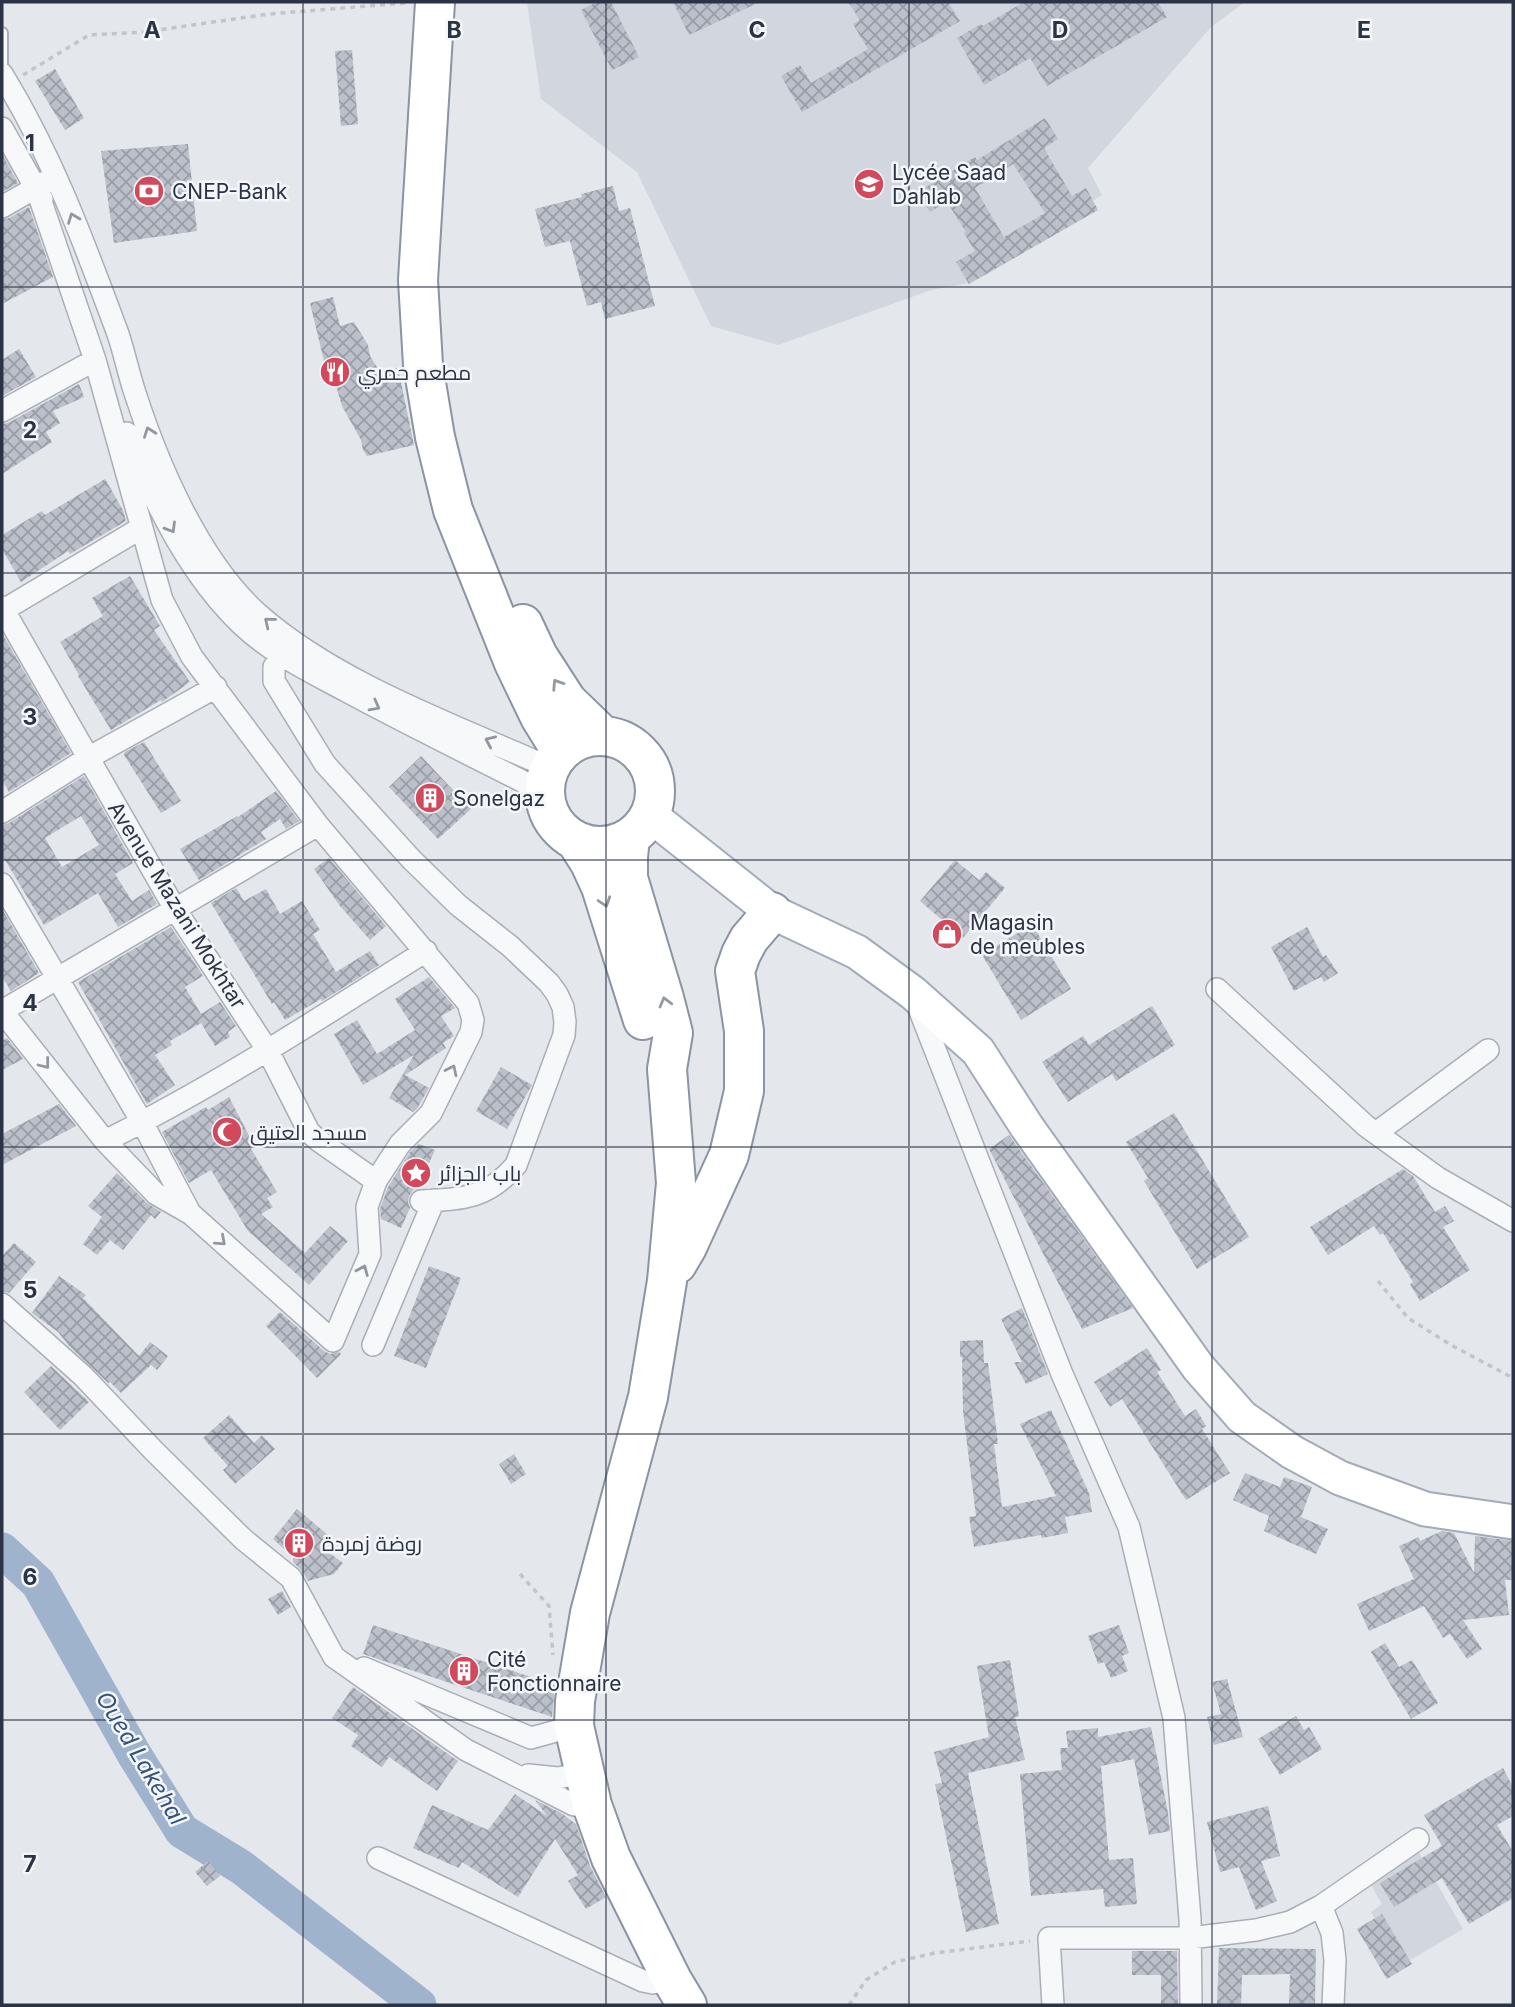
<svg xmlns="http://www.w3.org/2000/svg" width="1515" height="2007" viewBox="0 0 1515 2007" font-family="Inter,Cairo,sans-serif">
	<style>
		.built { fill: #d2d6de }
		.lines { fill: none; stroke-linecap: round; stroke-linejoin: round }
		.river { stroke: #9fb4cc; stroke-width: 35 }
		.building { fill: url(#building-cross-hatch); fill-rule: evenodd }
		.lane-casing { stroke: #a9aeb7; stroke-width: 14 }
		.street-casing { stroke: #a9aeb7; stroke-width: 24 }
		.primary-casing { stroke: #a3abb8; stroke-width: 37 }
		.highway-casing { stroke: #8b94a3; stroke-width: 42 }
		.path { stroke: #c2c5cb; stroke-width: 3.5; stroke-dasharray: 5 5; stroke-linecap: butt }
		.lane { stroke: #f7f8fa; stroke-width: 10 }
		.street { stroke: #f7f8fa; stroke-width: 21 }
		.primary { stroke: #fff; stroke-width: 33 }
		.highway { stroke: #fff; stroke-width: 38 }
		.oneway { stroke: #9196a0 }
		.oneway2 { stroke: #959aa2 }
		.grid { fill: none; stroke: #2b3445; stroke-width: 2; stroke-opacity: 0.55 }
		.labels { text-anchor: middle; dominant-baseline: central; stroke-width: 5; stroke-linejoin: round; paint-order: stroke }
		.poi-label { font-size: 21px; fill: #2b3445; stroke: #f4f6f9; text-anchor: start }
		.street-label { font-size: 21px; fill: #2b3445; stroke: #f4f6f9 }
		.water-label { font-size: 23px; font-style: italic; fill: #34527a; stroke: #f4f6f9 }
		.grid-label { font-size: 23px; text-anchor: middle; font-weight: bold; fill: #2b3445; stroke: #f4f6f9; stroke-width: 5; stroke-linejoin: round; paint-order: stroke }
	</style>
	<defs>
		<pattern id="building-cross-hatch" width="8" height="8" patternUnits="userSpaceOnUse" patternTransform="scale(1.75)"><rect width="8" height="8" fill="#bbc0ca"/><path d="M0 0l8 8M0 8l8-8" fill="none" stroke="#989da6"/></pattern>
	</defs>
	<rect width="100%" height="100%" fill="#e4e7ec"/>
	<path class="built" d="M527,2H1245L1211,27L1088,168L1102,195L969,283L931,290L778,345L711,326L637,172L541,99Z
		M1417,1849L1463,1929L1402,1965L1371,1912L1382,1904L1367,1878Z"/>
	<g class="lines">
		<path class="river" d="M2,1550L38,1583L134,1754L182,1831L241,1867L419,2005"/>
	</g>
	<path class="building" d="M597,2H611L639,57L612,70L581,10Z
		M673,2H760L689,35Z
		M848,2H948L960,21L802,112L781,76L800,65L811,83L868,49L853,24L860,20Z
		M1024,2H1158L1167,17L1047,86L1030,58L984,85L957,38L981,24L983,26Z
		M352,50L358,124L341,126L335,51Z
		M55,69L84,118L65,130L35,81Z
		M1045,118L1058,139L1044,148L1055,167L1072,196L1086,188L1098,210L969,284L956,262L975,251L964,233L966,232L947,202L930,212L918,192L975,157L977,160ZM1013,164L1045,213L1004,237L975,188Z
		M188,144L197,231L114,243L101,151Z
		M2,154L18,183L2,192Z
		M613,186L619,211L630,208L655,306L605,319L601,302L587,306L570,241L545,247L535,209L582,197L581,194Z
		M29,207L53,277L2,304V220L9,218Z
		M333,297L340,326L354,322L368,345L370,356L380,372L398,368L414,445L367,456L363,450L361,440L342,406L335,382L325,365L310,303Z
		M19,349L36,377L4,395L2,391V360Z
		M79,384L84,397L53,411L60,423L46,432L52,442L2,474V424L8,423Z
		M105,479L123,510L126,521L70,554L68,551L21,582L2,549V535L42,511L45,515Z
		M130,576L160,626L154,630L190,682L162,702L161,700L111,730L78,676L79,675L60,642L103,616L92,598Z
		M2,633L71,753L9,792L2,780Z
		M144,742L181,801L161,813L124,755L125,752Z
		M421,756L471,809L438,839L389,787Z
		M84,776L133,863L115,874L132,901L149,890L157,904L118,927L98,893L44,925L2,855V825L9,823ZM81,816L99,845L62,867L45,838Z
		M276,791L299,821L286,829L280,819L261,832L266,839L199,880L180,849L237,816L238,817Z
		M329,858L386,926L370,940L340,906L314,869Z
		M955,860L979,880L986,872L1005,888L963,938L920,901Z
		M236,888L244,901L266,889L280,914L302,901L320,930L313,934L336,972L370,951L379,965L322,1001L321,999L285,1020L274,1002L272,1004L211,903Z
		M2,909L39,973L11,991L2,977Z
		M1032,924L1071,989L1021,1020L982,955Z
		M171,927L203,976L185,987L201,1014L220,1002L236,1026L228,1032L230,1037L215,1046L201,1023L170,1041L172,1045L155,1055L175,1085L147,1104L78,982Z
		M1307,927L1323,957L1326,955L1338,973L1324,982L1321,977L1294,991L1271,947Z
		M429,977L455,1008L441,1016L454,1036L443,1043L446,1048L405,1075L429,1088L418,1107L413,1112L389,1098L414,1055L363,1085L334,1034L357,1020L377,1054L415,1030L395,999Z
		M1152,1006L1175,1045L1116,1081L1112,1074L1068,1102L1042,1062L1083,1036L1089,1045Z
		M7,1038L23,1059L2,1070V1041Z
		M501,1067L532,1085L507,1129L476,1111Z
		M229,1097L254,1145L250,1147L277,1192L267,1198L273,1207L261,1214L305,1253L330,1226L348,1241L309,1285L248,1231L211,1170L189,1183L162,1132L206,1107L208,1110Z
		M59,1104L76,1126L2,1165V1134Z
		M1174,1113L1249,1237L1197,1269L1144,1181L1148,1178L1126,1142Z
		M1009,1135L1011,1138L1133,1308L1082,1329L989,1149Z
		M419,1144L435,1150L418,1188L413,1190L409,1196L408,1202L410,1208L401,1228L381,1219L380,1209L388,1187L410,1152Z
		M1403,1169L1413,1176L1435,1212L1445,1206L1454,1221L1443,1227L1470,1270L1420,1301L1410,1284L1413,1282L1383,1233L1380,1235L1374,1226L1328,1255L1310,1227Z
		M117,1173L147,1203L161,1212L155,1219L151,1215L123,1250L110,1240L97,1255L83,1244L102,1217L88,1206Z
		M14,1243L36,1262L9,1293L2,1291V1256Z
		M429,1266L461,1278L426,1368L394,1356Z
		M59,1276L86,1295L83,1298L139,1356L150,1342L168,1356L157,1370L151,1365L121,1393L110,1382L108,1383L70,1347L58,1332L32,1313Z
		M1022,1308L1048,1374L1026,1384L1014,1362H1022L1001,1319Z
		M280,1312L324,1351L330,1354L339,1352L341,1354L317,1378L266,1326Z
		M983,1340L984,1363H988L998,1444H994L1002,1507L1056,1496L1020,1424L1051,1410L1089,1493L1092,1512L1065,1517L1068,1533L1042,1538L1041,1535L974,1547L969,1517L976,1516L963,1411L962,1357H960V1341Z
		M1147,1348L1161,1370L1157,1372L1185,1416L1196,1409L1206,1426L1202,1429L1230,1473L1186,1500L1122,1399L1110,1407L1094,1382Z
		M51,1366L89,1402L60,1430L24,1392Z
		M229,1415L254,1443L262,1435L275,1449L235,1484L223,1470L228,1466L203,1438Z
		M514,1454L526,1474L511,1484L499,1464Z
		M1245,1473L1280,1487L1284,1477L1312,1487L1301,1517L1328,1529L1316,1554L1264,1531L1269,1516L1233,1500Z
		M297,1509L328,1535L320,1546L343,1563L334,1574L308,1581L302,1571L293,1562V1557L273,1539Z
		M1442,1531L1454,1533L1474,1573L1475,1536L1513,1541L1512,1580H1505L1509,1615L1463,1620L1482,1649L1467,1659L1450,1634L1443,1638L1424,1606L1369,1631L1357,1604L1414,1579L1399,1546L1419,1537L1420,1541Z
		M282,1591L291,1607L278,1615L268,1599Z
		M373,1625L555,1685L552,1717L363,1654Z
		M1119,1625L1129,1653L1122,1656L1128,1671L1111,1678L1104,1662L1098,1664L1088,1636Z
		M1385,1643L1399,1667L1412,1660L1438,1703L1411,1719L1371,1652Z
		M1010,1660L1019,1716L1015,1717L1025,1760L968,1773L999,1924L966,1932L935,1784L942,1783L934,1752L989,1737L977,1666Z
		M1227,1679L1243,1737L1214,1745L1207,1717L1221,1714L1212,1682Z
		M353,1687L458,1761L437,1791L389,1757L382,1767L351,1746L358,1735L332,1718Z
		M1296,1716L1304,1730L1309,1727L1322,1749L1280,1775L1258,1739Z
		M1151,1727L1168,1813L1170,1831L1149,1835L1134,1759L1101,1766L1109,1860L1133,1858L1137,1904L1105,1907L1103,1889L1031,1896L1020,1774L1062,1770L1060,1748H1068L1066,1731L1098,1728V1737Z
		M1503,1768L1513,1787V1816L1497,1825L1513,1852V1898L1469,1924L1442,1878L1394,1907L1380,1883L1442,1846L1424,1815Z
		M515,1794L547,1816L535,1800L561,1813L576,1824L590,1866L606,1897L586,1909L568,1881L578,1875L555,1839L518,1897L462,1862L459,1868L413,1848L432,1805L488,1830Z
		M1268,1806L1280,1856L1261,1861L1277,1901L1256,1910L1239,1867L1220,1872L1207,1822Z
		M208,1861L220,1876L207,1886L195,1872Z
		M1382,1914L1412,1964L1387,1979L1357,1929Z
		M1219,1948L1316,1949L1315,2005H1289L1290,1974L1242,1975L1241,2005H1217Z
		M1132,1951H1177L1178,2005H1161V1975H1132Z"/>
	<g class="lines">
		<g class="lane-casing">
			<path id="lane" d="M2,33V70"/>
		</g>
		<g class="street-casing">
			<path id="street" d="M2,74C52,155 85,245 118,334C124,352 128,371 134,390C158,465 199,561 258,614C334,681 446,722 537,762L554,761
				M2,128L42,199
				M2,207L49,180
				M2,411L95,360
				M127,433C152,499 189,574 241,624C271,653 311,672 348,692C408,724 468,754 528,784L545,799
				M2,607L175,909L268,1051L309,1132L319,1141L376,1181
				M2,611L141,528
				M288,645L274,667V681L325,764L411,859L458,905L510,946L549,983L557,994L563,1007L565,1022L564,1035L516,1165C487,1199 463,1199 421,1201
				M2,812L88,758L216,687
				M2,884L142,1122L190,1213
				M1217,989L1366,1126L1438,1178L1513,1221
				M916,1001L1062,1374L1129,1527L1174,1718L1190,1919L1191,2005
				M2,1011L105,1141L156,1194L191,1214L333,1341L370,1254L367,1207L376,1181L400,1144L431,1113L471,1032L473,1020L468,1003L318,825L192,657L162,600L95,360L36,187
				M2,1011L318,825
				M1376,1133L1488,1050
				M105,1141C216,1086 321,1017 426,951
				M2,1304L83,1376L153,1450L243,1539L291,1578L334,1657L466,1750L574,1805H592
				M373,1345L434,1200
				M364,1668L531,1738L574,1726
				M528,1775L558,1778L584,1773
				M378,1858L643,1981L653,1983L672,1980
				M1321,1906L1418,1839
				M1053,2005L1049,1938H1190L1256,1930L1290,1922L1321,1906L1332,1933L1335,1960L1333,2005"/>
		</g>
		<g class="primary-casing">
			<path id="primary" d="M650,815L772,912L857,952L913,993L978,1051L1027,1127L1198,1367L1242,1417L1292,1452L1340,1478L1425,1509L1513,1522"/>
		</g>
		<g class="highway-casing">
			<path id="highway" d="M435,2L418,280L423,365L435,437L453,510L514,663L540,717L561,751
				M523,624L538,656L567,701L602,735
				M545 791a55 55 0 1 1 110 0a55 55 0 1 1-110 0Z
				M630,837L628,857V878L664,998L673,1033L667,1069L676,1183L667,1281L648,1397L590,1613L575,1701L574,1726L592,1805L611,1858L672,1980L687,2005
				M576,841L590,863L601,887L643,1020
				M677,1264L687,1247L729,1155L744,1091V1031L735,971L741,954L749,939L772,912"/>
		</g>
		<path class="path" d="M23,75L89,35L144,32L269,14L405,3
			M1378,1281L1408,1318L1451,1345L1513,1378
			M520,1574L549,1606L553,1655
			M849,2005L866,1980L895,1962L935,1953L1030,1941"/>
		<use href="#lane" class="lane"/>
		<use href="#street" class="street"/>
		<use href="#primary" class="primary"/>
		<use href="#highway" class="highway"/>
	</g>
	<defs><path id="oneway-chevron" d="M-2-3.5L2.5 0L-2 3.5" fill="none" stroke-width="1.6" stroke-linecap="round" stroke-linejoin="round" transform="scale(1.75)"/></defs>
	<g class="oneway">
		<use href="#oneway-chevron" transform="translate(73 218) rotate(-111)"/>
		<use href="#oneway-chevron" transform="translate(149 432) rotate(-110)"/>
		<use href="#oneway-chevron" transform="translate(171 528) rotate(59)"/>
		<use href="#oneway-chevron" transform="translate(269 622) rotate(-141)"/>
		<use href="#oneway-chevron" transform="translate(375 706) rotate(28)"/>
		<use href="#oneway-chevron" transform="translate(490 741) rotate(-156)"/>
		<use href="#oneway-chevron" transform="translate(45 1064) rotate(52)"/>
		<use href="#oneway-chevron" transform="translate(452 1070) rotate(-64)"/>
		<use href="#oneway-chevron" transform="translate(221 1241) rotate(42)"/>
		<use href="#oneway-chevron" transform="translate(363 1270) rotate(-67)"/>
	</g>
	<g class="oneway2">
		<use href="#oneway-chevron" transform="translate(557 684) rotate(-123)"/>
		<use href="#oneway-chevron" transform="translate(605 902) rotate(72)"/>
		<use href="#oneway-chevron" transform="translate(665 1002) rotate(-105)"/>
	</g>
	<path class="grid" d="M303,2V2005M606,2V2005M909,2V2005M1212,2V2005M2,287H1513M2,573H1513M2,860H1513M2,1147H1513M2,1434H1513M2,1720H1513"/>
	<defs>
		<g id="school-disc" transform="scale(1.575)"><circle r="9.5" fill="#d1495b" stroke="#f4f6f9"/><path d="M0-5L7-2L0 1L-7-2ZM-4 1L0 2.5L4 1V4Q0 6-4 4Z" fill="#fff"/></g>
		<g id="bank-disc" transform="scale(1.575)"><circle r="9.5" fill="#d1495b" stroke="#f4f6f9"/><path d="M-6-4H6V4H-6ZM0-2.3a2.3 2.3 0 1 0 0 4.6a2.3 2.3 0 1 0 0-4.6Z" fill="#fff"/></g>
		<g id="restaurant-disc" transform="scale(1.575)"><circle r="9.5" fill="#d1495b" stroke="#f4f6f9"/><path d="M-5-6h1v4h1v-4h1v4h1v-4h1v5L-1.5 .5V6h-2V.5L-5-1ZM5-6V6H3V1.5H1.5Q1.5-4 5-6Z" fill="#fff"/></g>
		<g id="building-disc" transform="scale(1.575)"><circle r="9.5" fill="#d1495b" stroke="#f4f6f9"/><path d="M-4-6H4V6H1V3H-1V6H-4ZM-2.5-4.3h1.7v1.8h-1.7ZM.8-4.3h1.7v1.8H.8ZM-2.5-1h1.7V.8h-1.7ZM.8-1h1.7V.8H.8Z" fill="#fff"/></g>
		<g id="shop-disc" transform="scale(1.575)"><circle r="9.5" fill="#d1495b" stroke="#f4f6f9"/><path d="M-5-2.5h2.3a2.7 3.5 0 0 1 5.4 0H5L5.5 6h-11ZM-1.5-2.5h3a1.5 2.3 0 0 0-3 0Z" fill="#fff"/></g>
		<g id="mosque-disc" transform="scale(1.575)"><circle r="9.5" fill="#d1495b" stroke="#f4f6f9"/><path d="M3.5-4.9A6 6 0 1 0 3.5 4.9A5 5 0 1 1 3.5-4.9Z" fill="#fff"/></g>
		<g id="sight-disc" transform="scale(1.575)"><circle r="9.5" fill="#d1495b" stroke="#f4f6f9"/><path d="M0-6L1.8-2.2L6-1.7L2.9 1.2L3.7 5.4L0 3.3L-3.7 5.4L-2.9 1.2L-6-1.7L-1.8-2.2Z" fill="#fff"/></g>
	</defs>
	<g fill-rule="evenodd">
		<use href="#school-disc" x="869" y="184"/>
		<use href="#bank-disc" x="149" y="191"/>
		<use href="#restaurant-disc" x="335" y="372"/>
		<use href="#building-disc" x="430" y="798"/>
		<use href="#shop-disc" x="947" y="934"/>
		<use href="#mosque-disc" x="227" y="1132"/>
		<use href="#sight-disc" x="416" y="1173"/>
		<use href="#building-disc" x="299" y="1543"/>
		<use href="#building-disc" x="464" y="1671"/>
	</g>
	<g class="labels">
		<g class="poi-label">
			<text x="892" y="172">Lycée Saad<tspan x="892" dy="24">Dahlab</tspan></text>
			<text x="172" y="191">CNEP-Bank</text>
			<text x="358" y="372">مطعم حمري</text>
			<text x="453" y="798">Sonelgaz</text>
			<text x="970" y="922">Magasin<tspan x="970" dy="24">de meubles</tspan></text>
			<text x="250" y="1132">مسجد العتيق</text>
			<text x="439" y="1173">باب الجزائر</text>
			<text x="322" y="1543">روضة زمردة</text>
			<text x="487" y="1659">Cité<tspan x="487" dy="24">Fonctionnaire</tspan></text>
		</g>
		<g class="street-label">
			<text transform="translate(177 905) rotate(58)">Avenue Mazani Mokhtar</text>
		</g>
		<g class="water-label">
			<text transform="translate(141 1758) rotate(59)">Oued Lakehal</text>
		</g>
	</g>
	<g class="grid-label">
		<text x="152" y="38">A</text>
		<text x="454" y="38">B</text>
		<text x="757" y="38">C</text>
		<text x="1060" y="38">D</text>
		<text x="1364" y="38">E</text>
		<text x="30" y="151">1</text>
		<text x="30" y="438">2</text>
		<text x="30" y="725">3</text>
		<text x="30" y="1011">4</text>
		<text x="30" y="1298">5</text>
		<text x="30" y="1585">6</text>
		<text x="30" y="1872">7</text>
	</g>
	<rect width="1515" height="2007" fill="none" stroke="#2b3445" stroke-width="7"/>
</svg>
